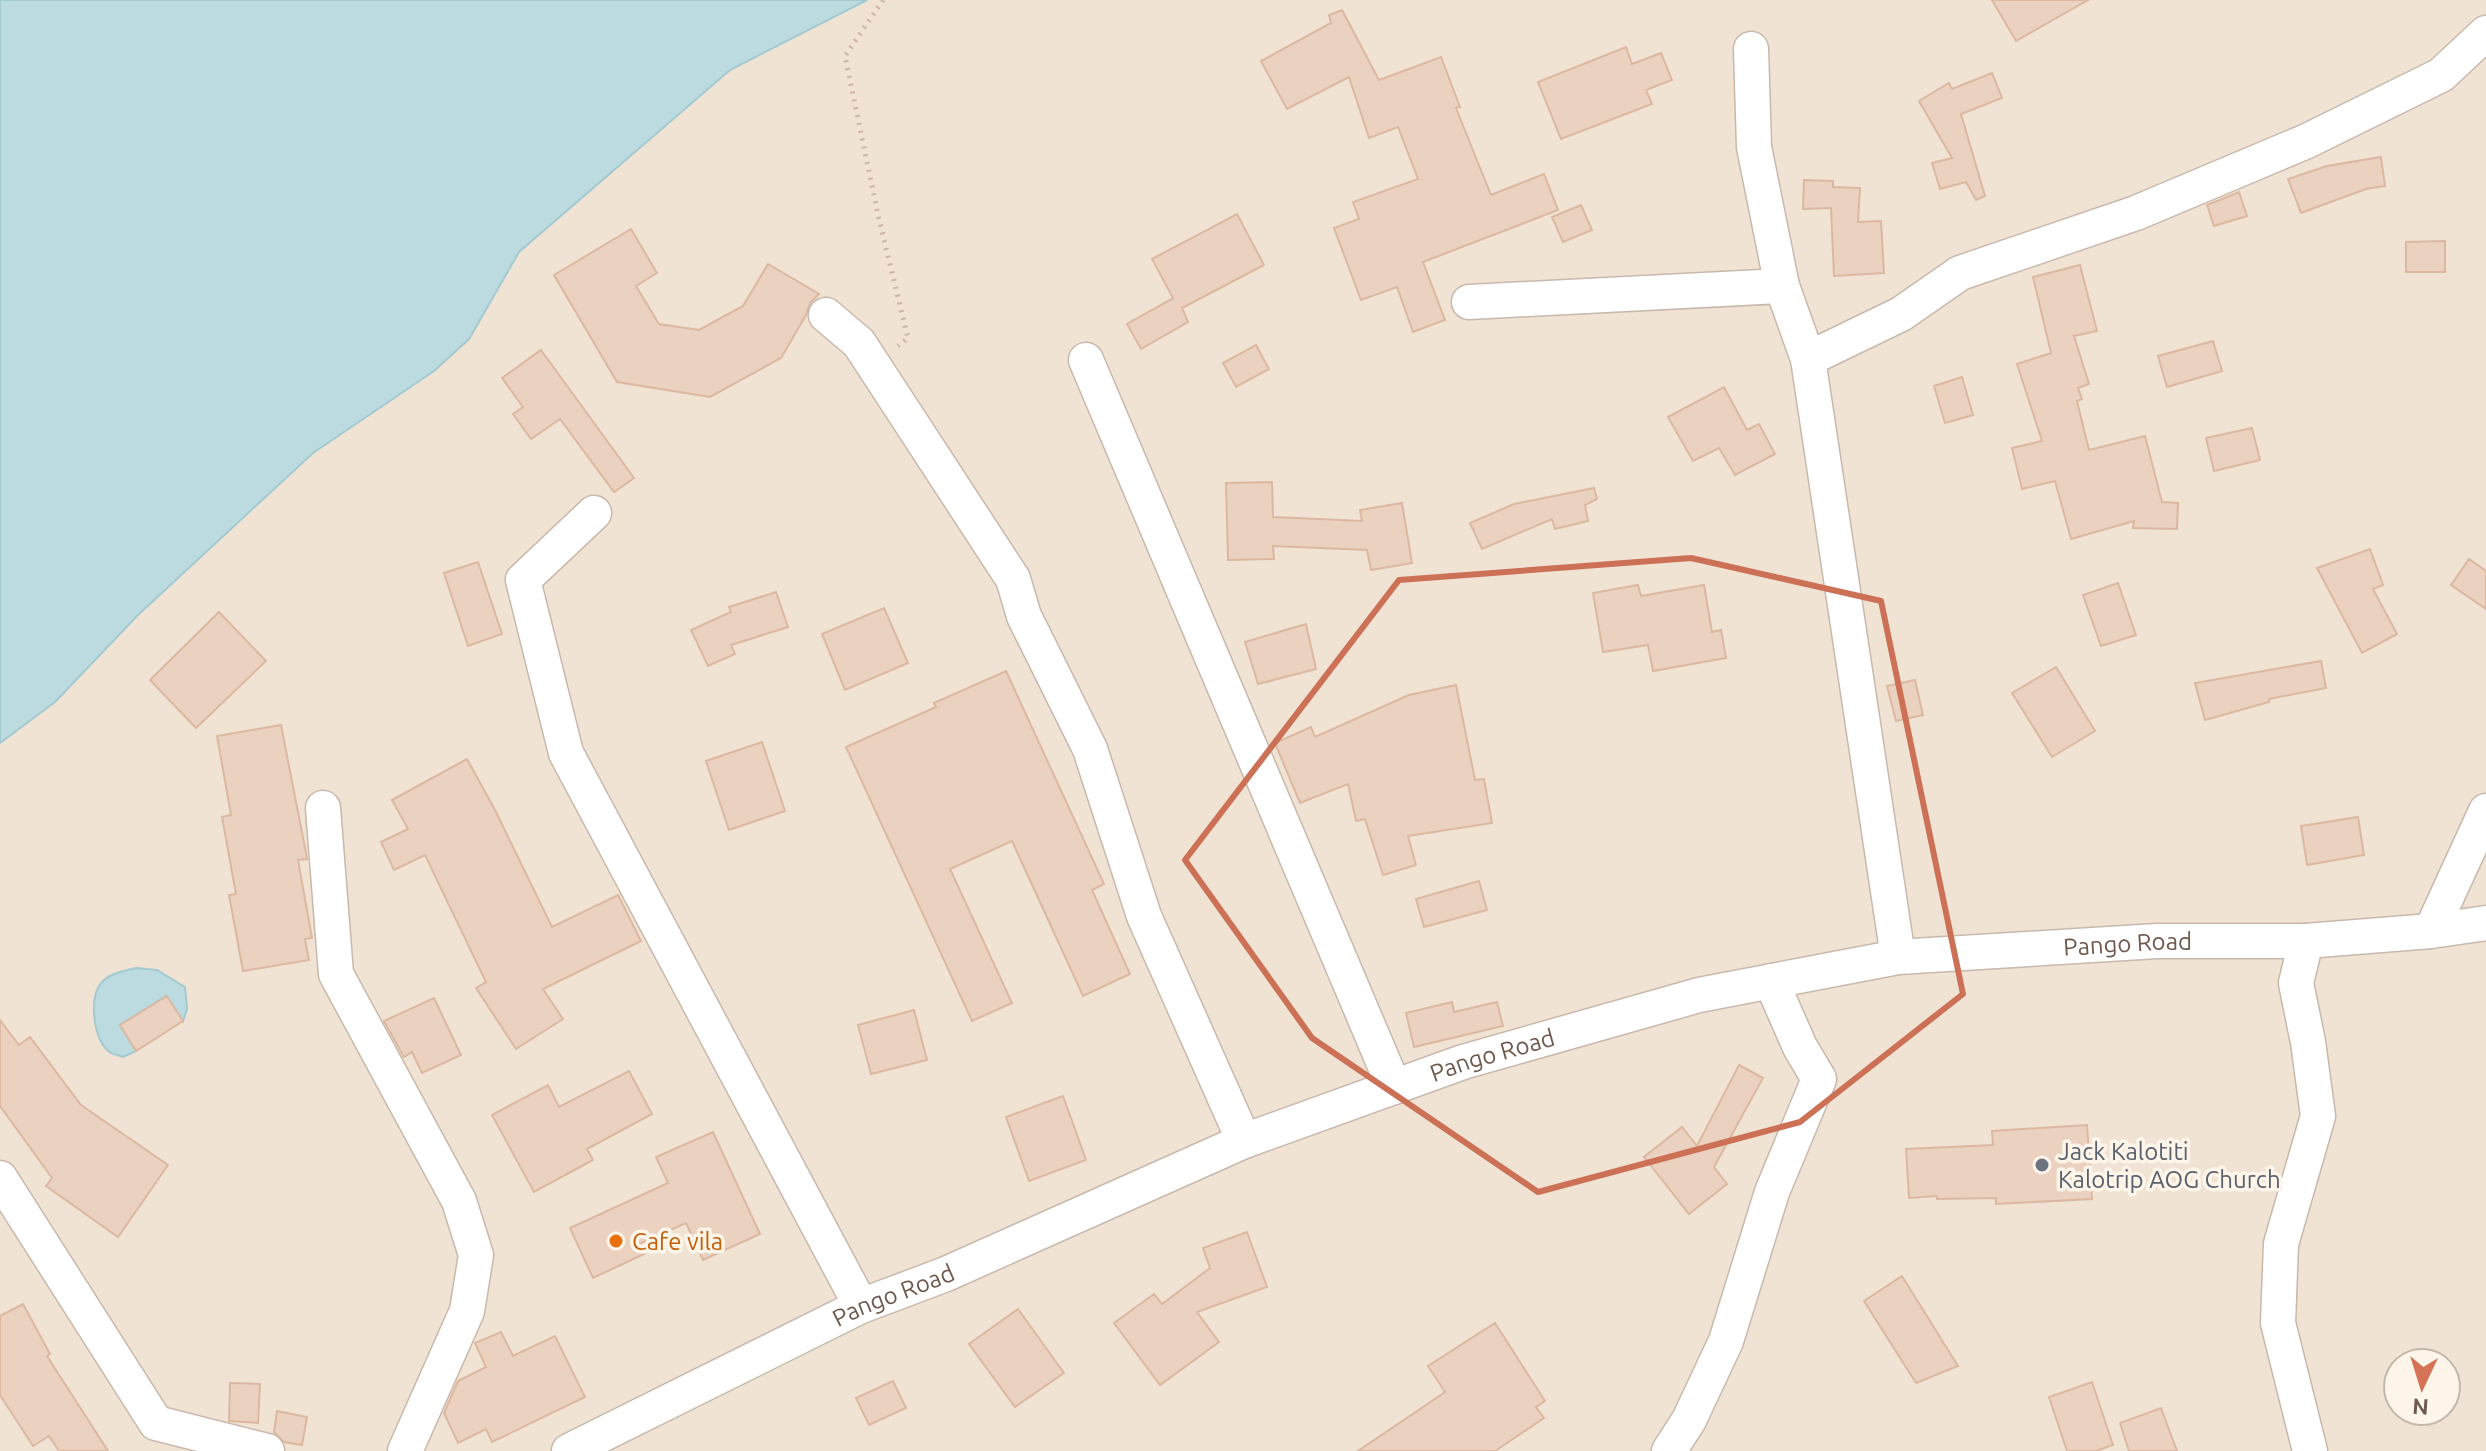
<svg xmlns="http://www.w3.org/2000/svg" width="2486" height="1451" viewBox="0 0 2486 1451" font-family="Ubuntu,sans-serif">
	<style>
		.residential { fill: #f0e3d4; fill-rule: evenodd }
		.water { fill: #bbdbe0; stroke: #a3cad1; stroke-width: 2 }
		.building { fill: #ebd1bf; stroke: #dcb8a1; stroke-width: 2 }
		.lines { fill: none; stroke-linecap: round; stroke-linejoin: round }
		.minor-casing { stroke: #c9b9ac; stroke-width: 37 }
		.path { stroke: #d0b4a3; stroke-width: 5; stroke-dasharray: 2 6; stroke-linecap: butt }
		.minor { stroke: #fff; stroke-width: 34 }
		.marked { fill: none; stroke: #cc7056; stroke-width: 6; stroke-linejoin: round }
		.worship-dot { fill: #6b7280; stroke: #fdf5ea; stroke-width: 3 }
		.food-dot { fill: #e8710a; stroke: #fdf5ea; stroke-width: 3 }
		.labels { text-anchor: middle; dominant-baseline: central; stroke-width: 7; stroke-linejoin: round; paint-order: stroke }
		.street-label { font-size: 24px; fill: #6f594d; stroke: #fdf5ea }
		.worship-label { font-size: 24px; fill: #5b616d; stroke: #fdf5ea; text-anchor: start }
		.food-label { font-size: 24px; fill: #c56008; stroke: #fdf5ea; text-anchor: start }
	</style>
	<rect width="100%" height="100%" fill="#f9f1e4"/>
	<path class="residential" d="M867,0H2486V1451H0V743L55,702L138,615L313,453L434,371L469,339L519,252L730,70ZM2398,1363H2446V1411H2398Z"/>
	<path class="water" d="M0,0H867L730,70L519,252L469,339L434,371L313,453L138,615L55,702L0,743Z
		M136,968L157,970L185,987L187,1009L183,1021L166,996L120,1025L136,1051L123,1057C119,1055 114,1055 111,1053C94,1042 90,1005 98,988C105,974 122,971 136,968Z"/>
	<path class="building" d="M1992,0H2088L2016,41Z
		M1342,10L1379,80L1441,57L1460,107L1456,108L1491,195L1544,174L1558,210L1423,262L1445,320L1413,332L1397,287L1361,300L1334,228L1359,219L1353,202L1418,179L1398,127L1369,138L1349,77L1287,109L1261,61L1331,23L1329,15Z
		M1626,47L1632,64L1661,53L1672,80L1646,90L1652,104L1561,139L1538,82Z
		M1992,73L2002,98L1961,114L1985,196L1976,200L1966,182L1940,189L1932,163L1952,158L1919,101L1949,83L1952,89Z
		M2381,157L2385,186L2366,189L2301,213L2288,179L2327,166Z
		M1804,180L1833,181V187L1860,188L1858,222L1881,221L1884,273L1834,276L1831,208L1803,209Z
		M2239,192L2247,216L2214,226L2207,205Z
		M1581,205L1592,230L1563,242L1552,217Z
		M1237,214L1264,265L1182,308L1188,322L1141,349L1127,324L1173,298L1152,259Z
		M631,229L657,273L636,286L659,324L699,330L743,306L768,264L819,294L810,303L806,315L781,358L710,397L617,382L554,275Z
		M2445,241V272H2406V242Z
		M2080,265L2097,331L2074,336L2089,384L2078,388L2082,399L2077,401L2089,450L2145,436L2162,502L2178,503L2177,529L2133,528L2134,521L2071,539L2055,481L2022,489L2012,448L2042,441L2017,364L2051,353L2033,277Z
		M2213,341L2222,371L2167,387L2158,356Z
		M1256,345L1269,369L1236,387L1223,363Z
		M541,350L634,478L614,492L560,419L531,439L513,414L523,407L502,378Z
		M1962,377L1973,415L1945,423L1934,386Z
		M1724,387L1747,430L1759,424L1775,454L1735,475L1719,448L1693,461L1668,417Z
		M2252,428L2260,460L2214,471L2206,438Z
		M1272,482L1273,517L1362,521L1360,510L1402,503L1412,563L1371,570L1367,550L1273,546L1274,559L1228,560L1226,483Z
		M1594,488L1597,499L1585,505L1588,521L1555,529L1552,519L1482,549L1470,523L1514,504Z
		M2370,549L2383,585L2373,589L2397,634L2362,653L2317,568Z
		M2469,559L2486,571V609L2451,585Z
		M478,562L502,634L468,646L444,573Z
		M2118,583L2136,635L2101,646L2083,595Z
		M1638,585L1641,596L1704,585L1712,632L1721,630L1726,658L1653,671L1648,645L1603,652L1593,593Z
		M776,592L788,627L731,645L735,654L708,666L691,630L731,612L729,607Z
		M884,608L908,663L845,690L822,634Z
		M219,612L266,661L196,728L150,680Z
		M1306,624L1316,669L1258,684L1245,642Z
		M2321,661L2326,688L2269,699V702L2205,720L2195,683Z
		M2056,667L2095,731L2052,757L2012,693Z
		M1006,671L1104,884L1092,890L1130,974L1083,996L1012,841L950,869L1012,1003L972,1021L846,747L936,707L934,703Z
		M1915,680L1923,715L1896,721L1887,686Z
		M1456,685L1475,780L1484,779L1492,823L1408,836L1416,865L1383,875L1365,819L1356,821L1348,784L1300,803L1275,743L1311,727L1315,737L1409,695Z
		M281,725L306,853L307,859L298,860L312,938L305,939L309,960L243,971L229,895L236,894L222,817L231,815L217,736Z
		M762,742L785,811L729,830L706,761Z
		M467,759L495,810L552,927L618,895L641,941L543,989L563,1019L516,1049L476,988L486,982L425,855L394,870L381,842L408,829L392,800Z
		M2358,817L2364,855L2307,865L2301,826Z
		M1479,881L1487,910L1424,927L1416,899Z
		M167,996L183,1021L136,1051L120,1025Z
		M434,998L461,1055L422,1073L412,1052L404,1057L384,1021Z
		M1452,1002L1454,1012L1497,1002L1503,1026L1414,1047L1406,1013Z
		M914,1010L927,1060L871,1074L858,1025Z
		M0,1020L19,1045L30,1037L81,1105L168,1165L118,1237L46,1186L52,1178L0,1106Z
		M1739,1065L1763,1078L1714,1167L1727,1184L1689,1214L1644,1157L1682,1127L1697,1146Z
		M629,1071L652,1114L587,1149L593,1160L534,1192L492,1115L548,1085L559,1107Z
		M1063,1096L1086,1160L1029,1181L1006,1117Z
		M2087,1125L2092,1199L1996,1204V1198L1937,1199V1196L1909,1198L1906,1149L1993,1145L1992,1131Z
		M713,1132L760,1234L703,1260L686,1223L639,1244L644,1254L593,1278L570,1228L668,1183L656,1157Z
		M1247,1232L1267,1287L1197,1312L1219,1342L1160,1385L1114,1323L1154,1294L1162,1304L1210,1268L1203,1248Z
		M1902,1276L1958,1366L1916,1383L1864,1301Z
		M23,1304L50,1354L47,1356L108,1451H59L49,1436L33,1446L0,1395V1316Z
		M1018,1309L1064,1373L1015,1407L969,1344Z
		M1495,1323L1545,1401L1536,1407L1544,1418L1495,1451H1358L1445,1392L1428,1366Z
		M501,1332L513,1356L555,1336L585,1397L492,1442L486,1429L458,1443L444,1413L458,1381L486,1367L475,1343Z
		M893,1381L906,1408L869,1425L856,1398Z
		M2092,1382L2113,1445L2096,1451H2067L2049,1397Z
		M230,1383L260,1384L258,1423L229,1421Z
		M2161,1408L2177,1451H2129L2120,1423Z
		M277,1411L307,1417L302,1445L284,1442L274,1432Z"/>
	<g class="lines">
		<g class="minor-casing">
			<g id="minor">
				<path d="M1751,49L1754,147L1782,286L1808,359L1898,957"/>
				<path d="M1469,302L1782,286"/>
				<path d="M826,315L859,343L1013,579L1024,616L1090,749L1144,916L1244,1141"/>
				<path d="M1808,359L1901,314L1960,273L2136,213L2307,141L2441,75L2486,33"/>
				<path d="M1086,360L1394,1087"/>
				<path d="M594,513L523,580L566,753L861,1306"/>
				<path d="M323,808L336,974L459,1201L476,1255L467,1311L405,1451"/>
				<path d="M2431,931L2486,811"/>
				<path d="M2306,941L2296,983L2308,1042L2318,1116L2281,1244L2278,1323L2310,1451"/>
				<path d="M0,1178L156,1423L267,1451"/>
				<path id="s1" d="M569,1451L861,1306L946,1274L1244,1141L1463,1062L1699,995L1898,957L2157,941H2306L2431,931L2486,923"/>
				<path d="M1669,1451L1689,1420L1726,1341L1772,1192L1819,1079L1800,1047L1771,981"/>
			</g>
		</g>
		<path class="path" d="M883,0L845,56L878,215L908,338L898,346"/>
		<use href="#minor" class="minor"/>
	</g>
	<path class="marked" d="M1691,558L1881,601L1963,994L1800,1122L1538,1192L1312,1038L1185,860L1399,580Z"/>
	<circle class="worship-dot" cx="2042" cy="1165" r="8"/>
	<circle class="food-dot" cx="616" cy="1241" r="8"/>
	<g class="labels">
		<g class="street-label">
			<text stroke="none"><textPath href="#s1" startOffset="1654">Pango Road</textPath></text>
			<text stroke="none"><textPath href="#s1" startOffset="1006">Pango Road</textPath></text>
			<text stroke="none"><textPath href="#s1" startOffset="360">Pango Road</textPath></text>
		</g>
		<g class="worship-label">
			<text x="2058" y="1151">Jack Kalotiti<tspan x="2058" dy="28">Kalotrip AOG Church</tspan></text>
		</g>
		<g class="food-label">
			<text x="632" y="1241">Cafe vila</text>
		</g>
	</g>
	<g transform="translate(2422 1387) rotate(184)"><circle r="38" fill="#fdf5ea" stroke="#c4b7ab" stroke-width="2"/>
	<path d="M0-6L14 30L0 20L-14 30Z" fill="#d67357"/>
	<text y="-12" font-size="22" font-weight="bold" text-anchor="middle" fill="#6f594d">N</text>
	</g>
</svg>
